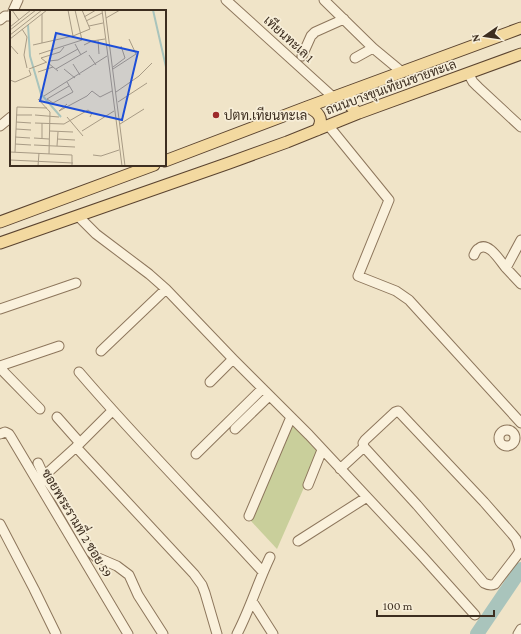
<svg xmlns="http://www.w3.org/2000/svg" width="521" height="634" viewBox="0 0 521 634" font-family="'Crimson Pro',Sarabun,serif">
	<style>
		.green { fill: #c9cf9b }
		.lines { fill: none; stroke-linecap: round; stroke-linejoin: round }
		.river { stroke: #a9c4bc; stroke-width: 14 }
		.minor-casing { stroke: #8d765c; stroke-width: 11 }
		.major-casing { stroke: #5b4430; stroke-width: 13 }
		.minor { stroke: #faf1dc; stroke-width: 9 }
		.major { stroke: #f3d9a0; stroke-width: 11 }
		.poi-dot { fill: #9e2a2b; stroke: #f7eed8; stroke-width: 1.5 }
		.labels { text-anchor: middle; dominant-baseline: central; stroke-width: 3.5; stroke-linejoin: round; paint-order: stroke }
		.street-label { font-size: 13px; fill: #3d2e20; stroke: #f7eed8 }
		.poi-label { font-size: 13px; fill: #3d2e20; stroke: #f7eed8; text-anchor: start }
		.inset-river { fill: none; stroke: #a9c4bc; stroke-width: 2 }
		.inset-road { fill: none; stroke: #a89b85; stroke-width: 1 }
		.view { fill: #1d4ed8; fill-opacity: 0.15; stroke: #1d4ed8; stroke-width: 2 }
		.inset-edge { fill: none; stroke: #3d2e20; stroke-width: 2 }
	</style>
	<rect width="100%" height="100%" fill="#f0e4c8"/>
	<path class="green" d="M293,424L320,451L277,549L251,521Z"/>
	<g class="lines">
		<path class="river" d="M477,634L521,569"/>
		<g class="minor-casing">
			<path id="minor" d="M226,0L333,97
				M324,0L373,48L402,72
				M13,11L18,0
				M0,20L5,16H11
				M302,56L311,36L315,32L344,19
				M355,58L373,48
				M468,73L473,82L478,87L521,127
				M328,125L389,200L358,276L396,291L409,300L521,423
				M0,126L11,117
				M78,216L96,234L149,274L166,289L233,359L309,435L423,557L475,615
				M521,240L506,268L521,284
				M474,255C475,253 476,250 478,249C488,240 500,261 506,268
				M0,309L76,283
				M101,351L166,289
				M0,366L59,346
				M0,368L40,409
				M79,372C138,441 202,505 263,572
				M210,382L233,359
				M57,417L80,443
				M235,429L269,396
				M499 438a8 8 0 1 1 16 0a8 8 0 1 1-16 0Z
				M0,434L5,432L9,434L11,437L128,634
				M76,447L194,574L202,585L205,593L217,634
				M196,454L262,389
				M38,463L44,476L60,499L91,552L96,557L117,566L129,575L138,595L163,634
				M340,469L364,447L363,443L365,440L395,412L398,411L400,413L484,502L512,534L516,539L520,550L518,554L495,584C491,586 488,585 484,583L417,505L364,447
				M44,476L76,447L112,411
				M308,485L322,450
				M249,516L291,417
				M0,524L34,589L56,634
				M298,541L367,497
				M252,601L273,634
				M237,634C250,609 258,582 270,557
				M518,634L521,629"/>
		</g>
		<g class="major-casing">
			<path id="major" d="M351,91C349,103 348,107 359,113
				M307,107C318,111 325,119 317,130
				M165,161L307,107L521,28
				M0,222L154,165
				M0,243L229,163L287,142L359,113L521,54"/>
		</g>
		<use href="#minor" class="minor"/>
		<use href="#major" class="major"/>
	</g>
	<circle class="poi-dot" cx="216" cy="115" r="4"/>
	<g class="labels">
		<g class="street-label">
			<text transform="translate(289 39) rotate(42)">เทียนทะเล 1</text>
			<text transform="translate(391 87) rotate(-20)">ถนนบางขุนเทียนชายทะเล</text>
			<text transform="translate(77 523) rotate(59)">ซอยพระรามที่ 2 ซอย 59</text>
		</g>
		<g class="poi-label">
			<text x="224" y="115">ปตท.เทียนทะเล</text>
		</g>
	</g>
	<g transform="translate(10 10)">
		<rect width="156" height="156" fill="#f0e4c8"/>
		<path class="inset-river" d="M143,0L156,57M18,15L20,46L31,84L51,107"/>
		<path class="inset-road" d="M2,0L9,10M58,0L63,26M92,0L112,156M95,0L115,156M74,7L86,0M96,8L110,0M76,11L92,3M79,16L93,13M0,17L21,0M12,19L17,27L14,45L17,58M0,20L26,0M0,25L32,0M0,29L37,0M88,30L89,44M32,33V4M65,34L71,45M0,35L8,44M23,35L63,26L80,19L72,0M74,35L82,31L95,29M29,44L72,30L65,0M79,45L86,55M39,51L48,50L68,39M36,52L31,48L50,42L54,37M38,53L48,61M63,54L70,65M103,57L115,48L111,36M19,59L37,52M46,59L77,41M54,59L65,68M103,59L126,44L119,29M28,62L43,57M0,70L5,72L19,66L21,65L19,60M57,72L63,82L43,93L37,89L59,76M106,82L129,66L142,53M34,86L97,46M28,89L40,102L39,144M108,92L137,73M57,94L49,101L77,86L82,81L90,87L102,81M6,105H22M25,105L49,107M57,107L73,126M6,112L21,113M25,113L54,114L78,100L82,103L80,107M110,114L134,99M6,119L21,120M40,121L63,122M72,121L104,101M5,127L20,128M24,128L39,129M32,128V113M47,129L65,130M5,134L21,135M24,135L65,137M47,136L48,122M0,142L62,145V156M5,142L7,97L37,98M83,145L91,146L109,140M0,150L63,153M28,156L29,143"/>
		<path class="view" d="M46,23L128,42L112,110L30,91Z"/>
		<rect width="156" height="156" class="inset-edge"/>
	</g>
	<g transform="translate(485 36) rotate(257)" stroke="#f7eed8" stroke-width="3" paint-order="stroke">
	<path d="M0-3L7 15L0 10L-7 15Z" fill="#3d2e20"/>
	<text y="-6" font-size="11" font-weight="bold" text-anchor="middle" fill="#3d2e20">N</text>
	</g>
	<path d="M377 610v6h117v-6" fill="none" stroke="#3d2e20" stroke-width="2"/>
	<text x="383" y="610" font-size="12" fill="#3d2e20" stroke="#f7eed8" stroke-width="3" paint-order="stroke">100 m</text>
</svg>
